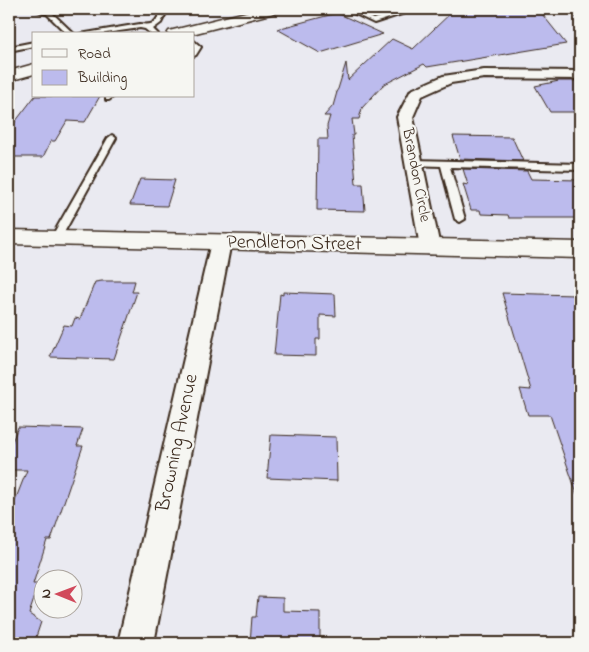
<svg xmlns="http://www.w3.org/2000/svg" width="589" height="652" viewBox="0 0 589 652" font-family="'Indie Flower',sans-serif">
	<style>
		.building { fill: #bcbbed; stroke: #3b2a1e }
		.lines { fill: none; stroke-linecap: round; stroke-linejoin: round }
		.service-casing { stroke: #3b2a1e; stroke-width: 4 }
		.minor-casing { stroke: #3b2a1e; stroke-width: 4 }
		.secondary-casing { stroke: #3b2a1e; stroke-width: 3 }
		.primary-casing { stroke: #3b2a1e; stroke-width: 3 }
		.service { fill: #f6f6f2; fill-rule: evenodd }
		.minor { fill: #f6f6f2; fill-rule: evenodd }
		.secondary { fill: #f6f6f2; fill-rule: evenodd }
		.primary { fill: #f6f6f2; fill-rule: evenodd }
		.labels { text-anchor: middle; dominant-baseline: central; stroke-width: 4.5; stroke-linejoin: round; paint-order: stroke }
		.far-street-label { font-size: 16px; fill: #3b2a1e; stroke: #f6f6f2 }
		.street-label { font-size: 20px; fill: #3b2a1e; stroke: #f6f6f2 }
	</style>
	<rect width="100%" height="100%" fill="#eaeaf1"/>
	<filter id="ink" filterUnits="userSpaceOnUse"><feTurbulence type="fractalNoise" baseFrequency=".02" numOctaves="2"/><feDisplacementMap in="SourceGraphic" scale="10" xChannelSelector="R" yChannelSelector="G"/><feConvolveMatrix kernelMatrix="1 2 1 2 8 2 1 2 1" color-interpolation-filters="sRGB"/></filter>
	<g filter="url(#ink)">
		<path class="building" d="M455,9H538L566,44L427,67L424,64L383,85L362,108L359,119H352L354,135H352L356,184H363L365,211L317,210L318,139H328L327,126L330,116H324L333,106L337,92H336L338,89L346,63L348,80L392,39L413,49Z
			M337,13L383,34L320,53L277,29Z
			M559,81H580V112H550L535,86Z
			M35,96H100L85,122L67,121L55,141H51L43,157H9V130Z
			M453,136L512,137L523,161L460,159Z
			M463,169L527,171L531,179L580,180V218H509L508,215L481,214L480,210H471L463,184L468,185Z
			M140,179L175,180L167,206L130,205Z
			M102,281H135L132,292H137L114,359L50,357L64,325L72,326L75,318L80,319L95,282Z
			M283,292L335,294L336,316L320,315V339H316V356L274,355L280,294L283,295Z
			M502,293L574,295L580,308V493L577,494L550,415H528L520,389L531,390Z
			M18,427L83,429L77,446H83L51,540H47L33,584H39L29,614L41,622L34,643H9V516L27,470H9V449Z
			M271,435L336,437L337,481L267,478Z
			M258,597L283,598V611L320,612V643H250L252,617H256Z"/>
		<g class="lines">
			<g class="service-casing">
				<path id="service" d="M9,9H13L9,11Z
					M33,9L51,12L74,34H67L47,14Z
					M162,9H168L161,23L153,29L158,34H151L145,29L140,28L99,34H80L140,24C155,26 156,22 162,9Z
					M345,9H352L374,19L408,9H417L374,23Z
					M570,9H576L580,13V18Z
					M194,41L201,47L196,55L194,56Z
					M34,42V46L9,51V47Z
					M106,96H114L109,100H106Z
					M112,135L116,138L61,238L60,240H52L51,238L108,138Z
					M414,160L580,164V170L450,167L465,219L460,222L455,219L441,166L411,165L409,163Z"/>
			</g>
			<g class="minor-casing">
				<path id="minor" d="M484,70L580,71V79L484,78L451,83L422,96L413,117L440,247L437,252L430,254L423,252L420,247L397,117L411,90L443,76Z
					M221,235L228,237L231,242L154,643H118L211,242L214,237Z"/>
			</g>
			<g class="secondary-casing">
				<path id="secondary" d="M9,230L580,242V258L9,244Z"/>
			</g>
			<g class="primary-casing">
				<path id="primary" d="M258,9H280L278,12L192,34H167L169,31Z
					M34,64V74L9,81V71Z"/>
			</g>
			<use href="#service" class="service"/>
			<use href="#minor" class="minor"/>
			<use href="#secondary" class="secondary"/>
			<use href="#primary" class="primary"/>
		</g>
	</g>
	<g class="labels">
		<g class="far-street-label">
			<text transform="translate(416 175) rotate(79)">Brandon Circle</text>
		</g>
		<g class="street-label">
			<text transform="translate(294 244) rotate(1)">Pendleton Street</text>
			<text transform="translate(178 443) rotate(-78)">Browning Avenue</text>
		</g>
	</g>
	<rect width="589" height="652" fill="none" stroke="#f6f6f2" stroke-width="30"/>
	<rect x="15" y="15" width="559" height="622" fill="none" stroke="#3b2a1e" stroke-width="2" filter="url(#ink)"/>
	<rect x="32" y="32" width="162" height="65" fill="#f6f6f2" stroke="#aba49d"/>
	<rect x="42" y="49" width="25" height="8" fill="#f6f6f2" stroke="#aba49d"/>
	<text x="78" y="58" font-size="15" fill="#3b2a1e">Road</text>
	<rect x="42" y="70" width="25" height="15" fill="#bcbbed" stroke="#aba49d"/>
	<text x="78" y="82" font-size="15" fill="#3b2a1e">Building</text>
	<g transform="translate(58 594) rotate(271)"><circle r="24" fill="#f6f6f2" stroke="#aba49d"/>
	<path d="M0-4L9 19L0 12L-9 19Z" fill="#d1495b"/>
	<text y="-8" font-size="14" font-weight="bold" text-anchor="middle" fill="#3b2a1e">N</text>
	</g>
</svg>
